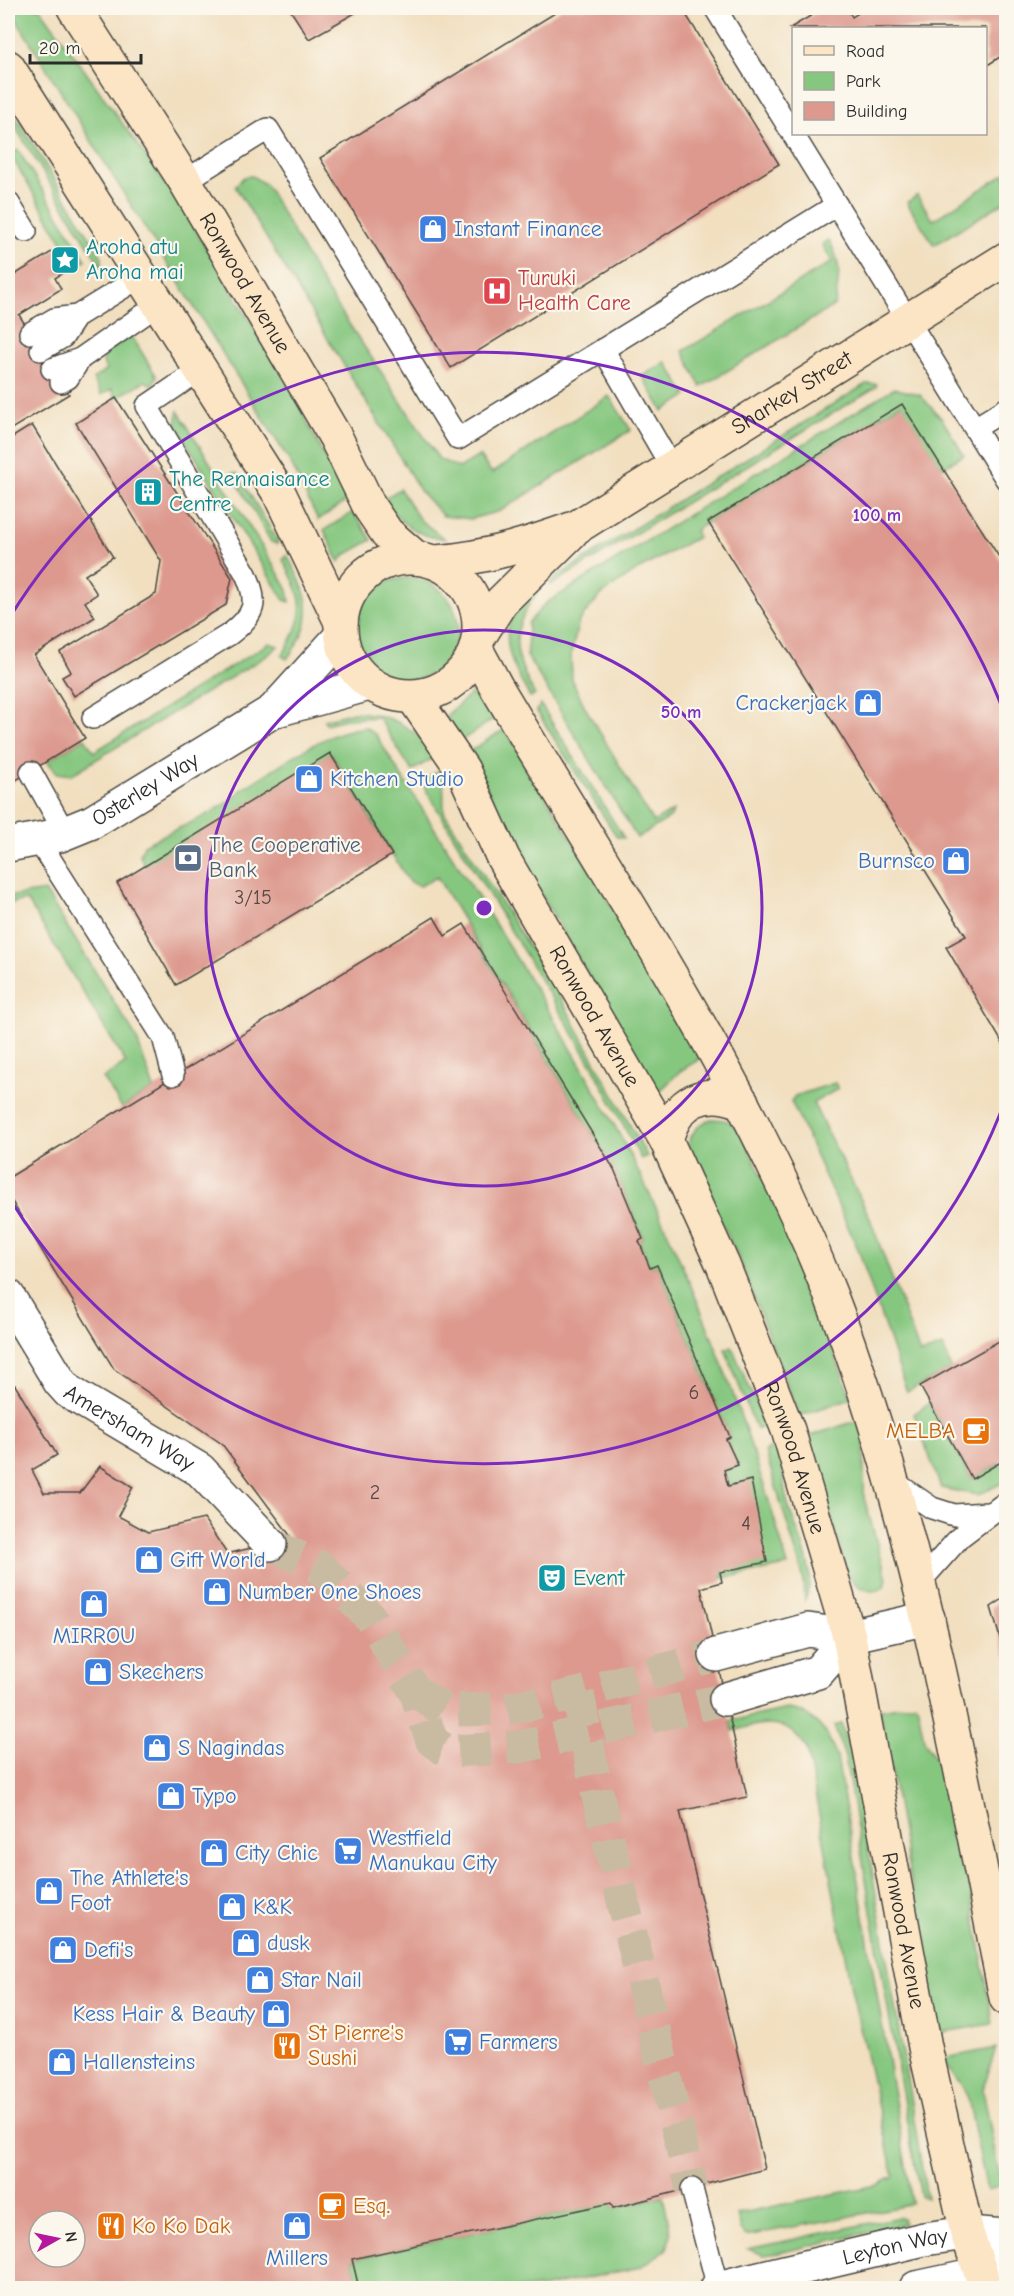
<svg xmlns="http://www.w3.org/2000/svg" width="1014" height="2296" viewBox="0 0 1014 2296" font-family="'Comic Neue',sans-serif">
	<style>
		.green { fill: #86c780; stroke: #587956; stroke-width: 1.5 }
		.building { fill: #dd998e; fill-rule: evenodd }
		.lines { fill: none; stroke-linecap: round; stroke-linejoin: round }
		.street-tunnel { stroke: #c9bba2; stroke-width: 33; stroke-dasharray: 33 16; stroke-linecap: butt }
		.lane-casing { stroke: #494641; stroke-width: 24 }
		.street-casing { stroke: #494641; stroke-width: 36 }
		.secondary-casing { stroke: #494641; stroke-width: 36 }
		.lane { stroke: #fff; stroke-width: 21 }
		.street { stroke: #fff; stroke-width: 33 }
		.secondary { stroke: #fce5c4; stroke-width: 33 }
		.ring { fill: none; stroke: #7b2cbf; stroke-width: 3 }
		.labels { text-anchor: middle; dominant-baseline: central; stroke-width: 4.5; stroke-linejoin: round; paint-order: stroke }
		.number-label { font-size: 20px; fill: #584644 }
		.shop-label { font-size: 22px; fill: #366cbe; stroke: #fbf7ec; text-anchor: start }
		.culture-label { font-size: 22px; fill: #0d838f; stroke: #fbf7ec; text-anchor: start }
		.health-label { font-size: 22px; fill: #be3a42; stroke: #fbf7ec; text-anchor: start }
		.street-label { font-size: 22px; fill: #2b2b2b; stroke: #fbf7ec }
		.service-label { font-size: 22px; fill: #4e5e75; stroke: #fbf7ec; text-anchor: start }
		.food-label { font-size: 22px; fill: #c56008; stroke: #fbf7ec; text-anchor: start }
		.centre { fill: #7b2cbf; stroke: #fbf7ec; stroke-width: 3 }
		.ring-label { font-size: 18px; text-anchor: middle; font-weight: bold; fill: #7b2cbf; stroke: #fbf7ec; stroke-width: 4.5; stroke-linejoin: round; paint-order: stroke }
	</style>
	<rect width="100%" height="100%" fill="#fbf7ec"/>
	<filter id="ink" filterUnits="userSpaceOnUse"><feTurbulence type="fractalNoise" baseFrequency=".0167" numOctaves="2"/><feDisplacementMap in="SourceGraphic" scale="12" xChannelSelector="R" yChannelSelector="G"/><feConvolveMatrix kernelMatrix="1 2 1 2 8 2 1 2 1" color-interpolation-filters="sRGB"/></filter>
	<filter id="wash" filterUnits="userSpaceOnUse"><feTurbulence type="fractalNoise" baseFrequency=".008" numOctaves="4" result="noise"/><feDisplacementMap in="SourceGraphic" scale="24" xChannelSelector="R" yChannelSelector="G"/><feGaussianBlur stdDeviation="1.35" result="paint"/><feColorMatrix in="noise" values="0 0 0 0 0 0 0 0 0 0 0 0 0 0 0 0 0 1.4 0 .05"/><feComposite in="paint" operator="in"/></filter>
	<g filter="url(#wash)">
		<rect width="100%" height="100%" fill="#f1dfc0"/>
		<path class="green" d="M9,8H40L180,204L290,388L347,501L318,520L290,462Z
			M8,104L102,257V268L8,115Z
			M18,150L86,260L71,268L61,253L67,250L10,154Z
			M1006,173V201L934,245L907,203L917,195L933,220Z
			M252,176L266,185L325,288L439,459L459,468L479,456L492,473L609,396L631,430L500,511L471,519L443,516L421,492L235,186L244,177Z
			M829,240C843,266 839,277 835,305L701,387L683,351L832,262L822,244Z
			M131,335L157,377L152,385L145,381L116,398L112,389L101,395L93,379L106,370L103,362L105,353Z
			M666,362L687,396L663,411L642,376Z
			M866,384H877L876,387L551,585V581L559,575Z
			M894,388L920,395L942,419L964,455L942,468L901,404L695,530L698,537L634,572L600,596L579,621L571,654L572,680L586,709L653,822L673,811L671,817L637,838L527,656L528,623L546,603Z
			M178,411L277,571L288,590L290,602L284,600L176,426Z
			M232,473H237L278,541L277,544L271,542Z
			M400,489L420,520L445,539C416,537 399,522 383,499Z
			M353,512L372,540L345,555L339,562L324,530Z
			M287,555C310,598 318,617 287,659L282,656C307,615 306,602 283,560Z
			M356 629a51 51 0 1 1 102 0a51 51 0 1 1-102 0Z
			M534,590L537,593C508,631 513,656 535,695L530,697C516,673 499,644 512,615C515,606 528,597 534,590Z
			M269,643L278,646L268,655L71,775L57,773L47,761L85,738L94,752Z
			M475,690L481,692L496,717L461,741L446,716Z
			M541,705L624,838L617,837L536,710Z
			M353,712C391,713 412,727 438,755L412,771L378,717L346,719L326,724L324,720Z
			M365,727L376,735C459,870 549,1002 624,1143C694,1277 747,1421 788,1566L722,1578L728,1486L724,1470L738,1465L726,1439L730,1437L657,1265L650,1268L639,1241L643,1238L614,1169L437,877L420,886L409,882L331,753L145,867L140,855L144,845C177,827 218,815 244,788C282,765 321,732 365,727Z
			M505,729L647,964L699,1056L698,1060L680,1071L660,1091L654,1088L534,882L468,752Z
			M443,768L444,812L556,990L647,1156L641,1159L591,1063L421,782Z
			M45,891L136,1037L154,1089L122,1108L103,1078L126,1063L30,905L26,900L8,904V897Z
			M835,1083L838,1089L813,1103L869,1216L920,1354L943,1346L951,1369L907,1392L858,1249L791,1101L795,1096Z
			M711,1119C725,1119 732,1121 741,1132L785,1225L851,1398L799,1416L738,1256L689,1157C687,1138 693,1127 711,1119Z
			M732,1347L753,1396L772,1424L756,1429L725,1349Z
			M929,1403L972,1479L999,1464L1006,1469V1481L978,1495L941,1488L914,1414Z
			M859,1420L864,1431V1498L887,1578L885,1586C873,1597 857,1587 849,1577L807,1437Z
			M779,1446C785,1463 782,1480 786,1497C793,1529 820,1567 805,1600L802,1572L765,1451Z
			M917,1703L924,1740L948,1781L962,1840L993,2024L938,2033L880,1709Z
			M787,1709C815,1712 828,1733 837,1757L912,2202L909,2205L746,2236L741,2230L737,2214L877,2185L894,2177L851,1988L807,1749C785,1716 767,1722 733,1731L730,1721Z
			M841,1724L855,1769L927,2198L921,2196L914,2162L845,1757L834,1726Z
			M996,2048L983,2089L1001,2185L987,2191L968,2098L961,2084L941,2059Z
			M663,2196L671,2234L667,2249L640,2267L541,2288H364L363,2282L358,2284L352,2259L611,2203L613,2208Z
			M899,2217L903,2218L904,2224L779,2253L764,2255L748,2249Z"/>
		<g id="blocks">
			<path class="building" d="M289,8H364L309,39Z
				M563,8H682L779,164L451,368L320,158Z
				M824,8H847L852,17L867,8H1006V53L986,66V28H790Z
				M58,248L71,268L55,278L61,289L19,315L69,394L8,431V279Z
				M116,398L232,578L226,605L74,696L62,677L71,672L60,652L156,594L161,561L76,423Z
				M902,404L1006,568V1049L946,947L966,936L708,522Z
				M32,425L113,557L85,575L97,594L85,602L95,617L34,655L85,738L8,785V440Z
				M330,753L392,855L176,985L117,883Z
				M434,917L445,936L464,924L614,1169L643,1239L639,1241L650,1268L657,1265L730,1437L726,1439L738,1465L724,1470L728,1486L751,1480L767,1562L720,1572L722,1582L701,1588L747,1797L680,1811L765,2169L613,2208L611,2203L352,2259L358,2284L339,2288H8V1389L15,1385L57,1455L32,1470L44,1493H80L100,1466L133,1487L118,1516L148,1532L204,1519L227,1554L292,1538L222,1444L114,1369L8,1195V1178ZM39,2221H75V2257H39Z
				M1006,1337V1459L972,1479L920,1386Z
				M1006,1597V1659L991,1607Z"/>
		</g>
	</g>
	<g filter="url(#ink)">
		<use href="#blocks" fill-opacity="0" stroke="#494641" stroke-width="1.5"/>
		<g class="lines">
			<path class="street-tunnel" d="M270,1544L320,1567L370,1617L415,1691L432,1741L442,1748L452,1751L520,1747L726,1699
				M415,1691L444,1710L507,1709L578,1694L716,1655
				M578,1694L597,1792L692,2189"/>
			<g class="lane-casing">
				<path id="lane" d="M715,8L1006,479
					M185,181L268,129L458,439L837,205
					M8,202L26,231
					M30,333L54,319L77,316
					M603,349L672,468
					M41,350L63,337L77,316L142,276
					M52,369L80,359
					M61,382L68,378L80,359L159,304
					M975,428L1006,409
					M93,718L230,634C255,615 259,603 246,574L147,406L200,370
					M31,772L65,833
					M38,840L163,1037L173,1075
					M890,1479L932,1508L954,1515L988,1513
					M919,1583L960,1537L1006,1502
					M986,1893L1006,1882
					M692,2189L718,2288"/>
			</g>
			<g class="street-casing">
				<g id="street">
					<path d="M273,711L341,636"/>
					<path id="s1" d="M8,845L60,835L92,822L273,711L369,684"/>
					<path id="s2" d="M8,1296L60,1382L69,1392L200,1470L270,1544"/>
					<path d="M716,1655L808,1630L849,1636L928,1618"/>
					<path d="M726,1699L818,1672L849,1636"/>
					<path id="s3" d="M717,2288L924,2239L967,2233L1006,2236"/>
					<path d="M916,2288L982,2274L1006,2262"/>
				</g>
			</g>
			<g class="secondary-casing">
				<g id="secondary">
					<path id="s4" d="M74,8L185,181L336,438L370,508L387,533L416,558"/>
					<path d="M8,67L279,493L341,622"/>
					<circle cx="410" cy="627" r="69"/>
					<path id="s5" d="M436,562C486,558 530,544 577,527L1006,259"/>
					<path d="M479,637L501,602L571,533"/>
					<path d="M476,649L497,688C619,893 757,1095 840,1320C920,1539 961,1770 1006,1998"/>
					<path id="s6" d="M413,697L463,770L503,858L666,1140L723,1265L788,1430L849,1636L925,2047L967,2233L986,2288"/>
					<path d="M666,1140C677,1100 704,1087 742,1102"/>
				</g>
			</g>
			<use href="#lane" class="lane"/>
			<use href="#street" class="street"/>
			<use href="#secondary" class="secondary"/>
		</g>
	</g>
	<g class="ring">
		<circle cx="484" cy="908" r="278"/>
		<path d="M1006 1098A556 556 0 0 1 10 1199M10 617A556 556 0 0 1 1006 718"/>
	</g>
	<defs>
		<g id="shop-square" transform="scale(1.5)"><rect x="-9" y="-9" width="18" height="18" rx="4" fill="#3f7fe0" stroke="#fbf7ec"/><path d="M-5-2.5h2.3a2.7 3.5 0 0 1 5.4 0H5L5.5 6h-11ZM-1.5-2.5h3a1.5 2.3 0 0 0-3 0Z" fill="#fff"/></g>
		<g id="sight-square" transform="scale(1.5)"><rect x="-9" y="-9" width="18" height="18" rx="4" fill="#0f9aa8" stroke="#fbf7ec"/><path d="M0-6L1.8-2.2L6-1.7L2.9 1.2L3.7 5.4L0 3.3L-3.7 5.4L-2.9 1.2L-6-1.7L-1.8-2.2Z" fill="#fff"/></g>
		<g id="hospital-square" transform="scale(1.5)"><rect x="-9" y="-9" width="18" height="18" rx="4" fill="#e0444e" stroke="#fbf7ec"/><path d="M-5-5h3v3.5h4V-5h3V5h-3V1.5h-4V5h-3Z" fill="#fff"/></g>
		<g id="building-square" transform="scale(1.5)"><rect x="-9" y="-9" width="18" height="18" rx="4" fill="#0f9aa8" stroke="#fbf7ec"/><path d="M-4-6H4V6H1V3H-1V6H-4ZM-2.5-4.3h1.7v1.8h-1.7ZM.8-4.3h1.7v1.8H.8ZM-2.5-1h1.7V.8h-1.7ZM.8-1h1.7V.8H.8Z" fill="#fff"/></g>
		<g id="bank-square" transform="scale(1.5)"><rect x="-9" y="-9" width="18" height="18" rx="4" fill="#5c6f8a" stroke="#fbf7ec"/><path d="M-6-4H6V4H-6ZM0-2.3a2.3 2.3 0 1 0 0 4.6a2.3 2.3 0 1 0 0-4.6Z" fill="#fff"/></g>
		<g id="cafe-square" transform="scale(1.5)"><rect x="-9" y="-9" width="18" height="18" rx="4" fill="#e8710a" stroke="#fbf7ec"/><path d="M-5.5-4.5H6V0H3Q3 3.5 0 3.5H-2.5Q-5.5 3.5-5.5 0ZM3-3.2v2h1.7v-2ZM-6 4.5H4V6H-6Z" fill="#fff"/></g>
		<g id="theatre-square" transform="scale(1.5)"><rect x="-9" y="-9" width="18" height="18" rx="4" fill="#0f9aa8" stroke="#fbf7ec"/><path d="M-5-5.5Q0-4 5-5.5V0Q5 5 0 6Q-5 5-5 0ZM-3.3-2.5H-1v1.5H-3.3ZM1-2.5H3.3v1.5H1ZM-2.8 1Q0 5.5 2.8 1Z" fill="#fff"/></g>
		<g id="supermarket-square" transform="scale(1.5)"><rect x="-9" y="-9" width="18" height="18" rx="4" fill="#3f7fe0" stroke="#fbf7ec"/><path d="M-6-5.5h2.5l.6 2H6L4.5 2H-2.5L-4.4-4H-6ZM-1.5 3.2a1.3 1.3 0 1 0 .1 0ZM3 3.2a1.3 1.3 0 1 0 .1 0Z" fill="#fff"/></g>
		<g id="restaurant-square" transform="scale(1.5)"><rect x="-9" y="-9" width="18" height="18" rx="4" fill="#e8710a" stroke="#fbf7ec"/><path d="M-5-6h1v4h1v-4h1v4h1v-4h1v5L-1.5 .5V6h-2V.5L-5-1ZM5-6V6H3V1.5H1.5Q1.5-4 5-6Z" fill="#fff"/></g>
	</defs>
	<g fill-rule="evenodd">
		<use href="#shop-square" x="433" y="229"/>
		<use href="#sight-square" x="65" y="260"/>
		<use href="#hospital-square" x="497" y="291"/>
		<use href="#building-square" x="148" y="492"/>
		<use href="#shop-square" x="868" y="703"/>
		<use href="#shop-square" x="309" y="779"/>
		<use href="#bank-square" x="188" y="858"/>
		<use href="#shop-square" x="956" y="861"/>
		<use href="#cafe-square" x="976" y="1431"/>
		<use href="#shop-square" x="149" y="1560"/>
		<use href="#theatre-square" x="552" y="1578"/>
		<use href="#shop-square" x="217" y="1592"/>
		<use href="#shop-square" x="94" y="1604"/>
		<use href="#shop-square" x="98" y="1672"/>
		<use href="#shop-square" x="157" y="1748"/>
		<use href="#shop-square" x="171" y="1796"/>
		<use href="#supermarket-square" x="348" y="1851"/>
		<use href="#shop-square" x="214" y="1853"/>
		<use href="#shop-square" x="49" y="1891"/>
		<use href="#shop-square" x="232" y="1907"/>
		<use href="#shop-square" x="246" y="1943"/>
		<use href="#shop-square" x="63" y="1950"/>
		<use href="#shop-square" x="260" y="1980"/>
		<use href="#shop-square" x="276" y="2014"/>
		<use href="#supermarket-square" x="458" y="2042"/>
		<use href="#restaurant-square" x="287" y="2046"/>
		<use href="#shop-square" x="62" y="2062"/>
		<use href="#cafe-square" x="332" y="2206"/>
		<use href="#restaurant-square" x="111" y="2226"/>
		<use href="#shop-square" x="297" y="2226"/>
	</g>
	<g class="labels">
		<g class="number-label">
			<text x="253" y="897">3/15</text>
			<text x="694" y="1392">6</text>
			<text x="375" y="1492">2</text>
			<text x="746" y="1523">4</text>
		</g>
		<g class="shop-label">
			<text x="454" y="229">Instant Finance</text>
			<text x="847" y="703" text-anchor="end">Crackerjack</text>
			<text x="330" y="779">Kitchen Studio</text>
			<text x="935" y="861" text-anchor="end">Burnsco</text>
			<text x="170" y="1560">Gift World</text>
			<text x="238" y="1592">Number One Shoes</text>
			<text x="94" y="1636" text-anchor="middle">MIRROU</text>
			<text x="119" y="1672">Skechers</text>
			<text x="178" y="1748">S Nagindas</text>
			<text x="192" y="1796">Typo</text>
			<text x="369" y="1838">Westfield<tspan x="369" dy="25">Manukau City</tspan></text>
			<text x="235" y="1853">City Chic</text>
			<text x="70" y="1878">The Athlete's<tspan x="70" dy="25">Foot</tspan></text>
			<text x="253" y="1907">K&amp;K</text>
			<text x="267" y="1943">dusk</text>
			<text x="84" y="1950">Defi's</text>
			<text x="281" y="1980">Star Nail</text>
			<text x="255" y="2014" text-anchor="end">Kess Hair &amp; Beauty</text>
			<text x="479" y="2042">Farmers</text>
			<text x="83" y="2062">Hallensteins</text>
			<text x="297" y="2258" text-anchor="middle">Millers</text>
		</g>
		<g class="culture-label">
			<text x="86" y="247">Aroha atu<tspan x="86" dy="25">Aroha mai</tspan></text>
			<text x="169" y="479">The Rennaisance<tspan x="169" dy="25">Centre</tspan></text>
			<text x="573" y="1578">Event</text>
		</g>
		<g class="health-label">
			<text x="518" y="278">Turuki<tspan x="518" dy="25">Health Care</tspan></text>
		</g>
		<g class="street-label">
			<text stroke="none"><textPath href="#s4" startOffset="324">Ronwood Avenue</textPath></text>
			<text stroke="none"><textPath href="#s5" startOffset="399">Sharkey Street</textPath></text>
			<text stroke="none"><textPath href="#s1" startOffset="150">Osterley Way</textPath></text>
			<text stroke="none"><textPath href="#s6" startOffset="368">Ronwood Avenue</textPath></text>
			<text stroke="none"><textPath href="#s2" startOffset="184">Amersham Way</textPath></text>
			<text stroke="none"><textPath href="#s6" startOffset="854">Ronwood Avenue</textPath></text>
			<text stroke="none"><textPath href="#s6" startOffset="1340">Ronwood Avenue</textPath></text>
			<text stroke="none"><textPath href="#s3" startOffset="183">Leyton Way</textPath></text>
		</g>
		<g class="service-label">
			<text x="209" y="845">The Cooperative<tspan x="209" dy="25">Bank</tspan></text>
		</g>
		<g class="food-label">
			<text x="955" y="1431" text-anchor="end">MELBA</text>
			<text x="308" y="2033">St Pierre's<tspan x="308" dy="25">Sushi</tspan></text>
			<text x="353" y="2206">Esq.</text>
			<text x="132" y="2226">Ko Ko Dak</text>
		</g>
	</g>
	<circle cx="484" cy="908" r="9" class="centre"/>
	<g class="ring-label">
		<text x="877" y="521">100 m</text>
		<text x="681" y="718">50 m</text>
	</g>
	<rect width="1014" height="2296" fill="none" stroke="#fbf7ec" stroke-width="30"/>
	<rect x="792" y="27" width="195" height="108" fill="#fbf7ec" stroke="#a8a59f" stroke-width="1.5"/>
	<rect x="804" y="46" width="30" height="9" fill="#fce5c4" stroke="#a8a59f" stroke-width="1.5"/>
	<text x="846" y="57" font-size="18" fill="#2b2b2b">Road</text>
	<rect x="804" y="72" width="30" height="18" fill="#86c780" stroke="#a8a59f" stroke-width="1.5"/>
	<text x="846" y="87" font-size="18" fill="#2b2b2b">Park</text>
	<rect x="804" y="102" width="30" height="18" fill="#dd998e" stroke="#a8a59f" stroke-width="1.5"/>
	<text x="846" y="117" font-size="18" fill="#2b2b2b">Building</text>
	<g transform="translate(57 2239) rotate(81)"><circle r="28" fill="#fbf7ec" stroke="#a8a59f" stroke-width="1.5"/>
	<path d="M0-4.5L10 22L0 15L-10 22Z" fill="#b5179e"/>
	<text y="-9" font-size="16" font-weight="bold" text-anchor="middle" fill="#2b2b2b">N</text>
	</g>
	<path d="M30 54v9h111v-9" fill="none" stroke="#2b2b2b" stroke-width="3"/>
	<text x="39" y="54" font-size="18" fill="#2b2b2b" stroke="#fbf7ec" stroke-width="4.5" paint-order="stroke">20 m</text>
</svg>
